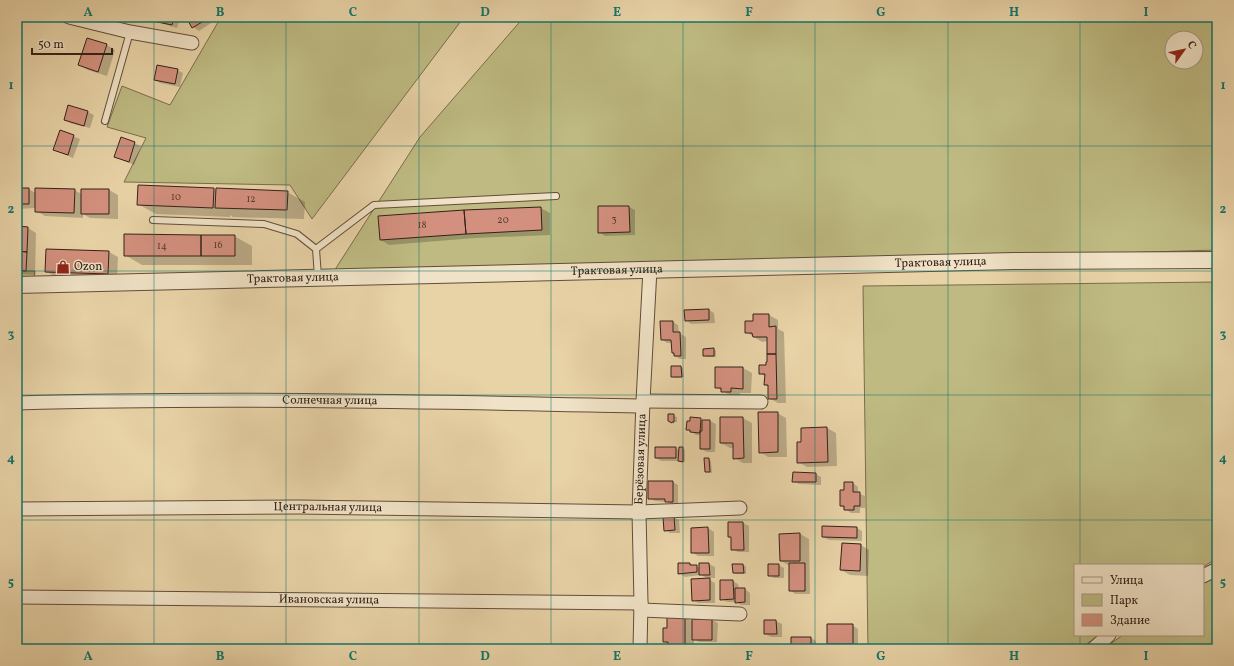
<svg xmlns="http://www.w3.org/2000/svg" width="1234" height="666" viewBox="0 0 1234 666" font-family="Vollkorn,serif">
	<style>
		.green { fill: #beba82; stroke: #7a6d4c; fill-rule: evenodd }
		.shadow { fill: #0003 }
		.building { fill: #d3907e; stroke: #352017 }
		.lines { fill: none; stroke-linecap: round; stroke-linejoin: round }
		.service-casing { stroke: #624d3b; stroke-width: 8 }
		.minor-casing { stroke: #624d3b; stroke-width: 15 }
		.tertiary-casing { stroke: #624d3b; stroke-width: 18 }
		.service { stroke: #f0e2c6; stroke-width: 6 }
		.minor { stroke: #f0e2c6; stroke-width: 13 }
		.tertiary { stroke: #f0e2c6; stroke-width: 16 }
		.grid { fill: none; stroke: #0f766e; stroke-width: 1; stroke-opacity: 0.55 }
		.labels { text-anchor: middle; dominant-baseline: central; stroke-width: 3; stroke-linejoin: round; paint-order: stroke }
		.number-label { font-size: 10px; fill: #5c3c31 }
		.street-label { font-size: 12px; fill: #352017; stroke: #f0e2c6 }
		.poi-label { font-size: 12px; fill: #352017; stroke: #f0e2c6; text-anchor: start }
		.neatline { fill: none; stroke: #0f766e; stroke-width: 1.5 }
		.grid-label { font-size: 13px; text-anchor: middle; font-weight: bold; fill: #0f766e }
	</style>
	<rect width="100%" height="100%" fill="#e8d3a7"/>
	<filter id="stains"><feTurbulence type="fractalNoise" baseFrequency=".005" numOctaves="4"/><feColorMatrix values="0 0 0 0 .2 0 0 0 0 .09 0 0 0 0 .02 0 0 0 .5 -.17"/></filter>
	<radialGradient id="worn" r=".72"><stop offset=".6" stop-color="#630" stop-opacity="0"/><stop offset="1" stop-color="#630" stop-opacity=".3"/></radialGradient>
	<path class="green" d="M221,17H464L312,219L290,185L124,182L146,138L107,127L122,86L170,105Z
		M524,17H1217V250L334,276L336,268L420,137ZM1172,38H1196V62H1172Z
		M17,271H35L34,282H17Z
		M1217,282V558L1203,567V565H1075V635H1100L1079,649H868L863,286Z
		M1217,571V649H1103L1123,635H1203V580Z"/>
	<path class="shadow" d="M115,17H137L135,23Z
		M155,17H180L177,28L160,23L154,20Z
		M187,17H211L214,21L199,31L193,27Z
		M107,45L115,50L107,76L88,70L79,65Z
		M177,70L183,73L180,87L160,83L155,80Z
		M69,106L88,112L94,115L90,128L70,123L65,119Z
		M60,131L80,139L73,158L54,150Z
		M121,138L141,146L134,165L115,157Z
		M17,189H28L36,193L74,190L82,194V190H109L118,195V219L90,218L83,214V218L45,216L36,211V208L17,209Z
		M214,189L217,191L287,192L305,202L304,219L233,217L230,215V217L156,214L138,204Z
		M629,207L635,210V235L605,236L599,232Z
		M541,208L550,213V235L475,238L389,245L381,240Z
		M17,227L28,228L36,233L35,275L17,274Z
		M234,236L252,246V265H142L125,255Z
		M109,252L118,257L117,279L55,277L46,271Z
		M709,310L714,313L715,323L691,324L686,320Z
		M769,315L778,320V329L784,332L786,403H778L769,398V387L765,385L766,377L760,373L768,363V341L762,342L746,332L754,322Z
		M673,322L678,325L679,333L686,337V359H680L675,356V354L673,353L672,343H667L662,339Z
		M714,349L716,351V357H707L704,356Z
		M681,367L683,368L684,377L675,378L672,376Z
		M716,368H743L752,373L751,393H740V396H731L716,387Z
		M777,413L786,418L787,457H768L760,452Z
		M669,415L677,417V422H674V424L671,422Z
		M721,418H743L752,423V463H743L734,458V448H730L721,443Z
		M700,419L704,421H710L716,424L715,452H707L701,449V435H696L687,429L691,422Z
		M827,428L836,433L837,466L807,467L798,462L802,443V429Z
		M676,448L680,451L683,448L685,450V462L679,461H661L656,458Z
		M709,459L711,461L712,473L706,472Z
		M816,474L821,477V485L799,484L793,481Z
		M673,482L678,485V505L672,504L667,502L655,501L649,498Z
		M853,483L858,487V493L865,496V508H860V513H851L841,506L845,491Z
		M673,517L679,520L680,533H670L665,530Z
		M729,523H743L749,526V552H738L732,549V538L729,536Z
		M708,528L714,532V556H698L692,552V529Z
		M857,528L862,531V541L829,540L823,537Z
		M800,534L809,539L810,594H795L790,590V566L781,561Z
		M861,545L869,550L868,576L850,575L841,570Z
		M690,564L700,568L709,564L715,567V578H707L715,583V603H698L693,600L708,579L701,575L685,577L679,573Z
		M743,565L746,566V574H736L734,573Z
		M778,565L784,568V578H774L769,575Z
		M733,581L738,584L739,589H745L750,593V605H741L736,602H727L721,599Z
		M685,617L693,622L712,620L718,623L717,642H699L694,639V649H676L664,641Z
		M765,621H776L782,624V637H771L765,634Z
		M852,625L858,629V646H833L828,643Z
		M811,638L816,641V649H794L792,648Z
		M774,646L779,649H761Z"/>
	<path class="building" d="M116,17H131L130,21Z
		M154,17H174L172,25L153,21Z
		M186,17H208L209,18L192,28Z
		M87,38L107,44L98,72L78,65Z
		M157,65L178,69L175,84L154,80Z
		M68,105L88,111L84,126L64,120Z
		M60,130L74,135L68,155L53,150Z
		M121,137L135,142L129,162L114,157Z
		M138,185L214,188L213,208L137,205Z
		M17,188H29V204H17Z
		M35,188L75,189L74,213L35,212Z
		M216,188L288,191L287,210L215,208Z
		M81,189H109V214H81Z
		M598,206H629L630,232L598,233Z
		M541,207L542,230L466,234L464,210Z
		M464,210L466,234L380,240L378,216Z
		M17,226L28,227L27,252L17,251Z
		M124,234L201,235V256H124Z
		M201,235H235V256H201Z
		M46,249L109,251L108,274L45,272Z
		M17,251L27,252L26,271L17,270Z
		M709,309V320L685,321L684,310Z
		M753,314H769V327L776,326V354H767V337H753L752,333H745V321H753Z
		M660,321H673V332H680L681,356H674V353H672L671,340H661Z
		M714,348V356H703V349Z
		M767,354H776L777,399H768V385H764L765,374H759V365H766V362H767Z
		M671,366H681L682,377H671Z
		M715,367H743V389L731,388V392H721V388H715Z
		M758,412H778V452L759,453Z
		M668,414H674V422H672V423L668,421Z
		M690,417L701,418L700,433L690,432V430H686L687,421H690Z
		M720,417H743L744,458L733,459V443H720Z
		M702,420H710V449H700V431H702Z
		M827,427L828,462L797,463V442H801V428Z
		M655,447H676V458H655Z
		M679,447H683V462L678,461Z
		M704,458H709L710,472H705Z
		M793,472L816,473V482H792Z
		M648,481H673V502H665V499H648Z
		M844,482H853V492H860V506H854V510H844V506H840V490H844Z
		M674,516L675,530L664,531L663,517Z
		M728,522H743L744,550H731V537H728Z
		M822,526L857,527V538L822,537Z
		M708,527L709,553H691V528Z
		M800,533V561H780L779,534Z
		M842,543L861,544L860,571L840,570Z
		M678,563H690V565H697V572L678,574Z
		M699,563H709L710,575H699Z
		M789,563H805V591H789Z
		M732,564H743L744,573H733Z
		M768,564H779V576H768Z
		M710,578V600L692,601L691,579Z
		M720,580H733L734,599L720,600Z
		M735,588H745V602L735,603Z
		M685,616V645H668V642H663V628H667V617Z
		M692,619H712V640H692Z
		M764,620H776L777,634H764Z
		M827,624H853V644H827Z
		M791,637H811V648H791Z
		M760,645H774V649H760Z"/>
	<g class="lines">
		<g class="service-casing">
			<path id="service" d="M105,121L130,32
				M153,220L264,224L297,234L316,249L318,277
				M316,249L374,205L556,196"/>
		</g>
		<g class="minor-casing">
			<g id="minor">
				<path d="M69,17L130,32L192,43"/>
				<path d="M643,401L761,402"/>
				<path id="s1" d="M17,403C226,397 434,402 643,406"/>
				<path id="s2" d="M17,509L298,507L639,512L740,508"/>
				<path d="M1203,576L1217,569"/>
				<path id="s3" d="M17,597L641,603"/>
				<path d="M641,610L740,614"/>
				<path id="s4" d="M640,649L641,603L639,512L643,401L650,269"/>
				<path d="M1093,649L1109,635"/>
			</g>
		</g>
		<g class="tertiary-casing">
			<g id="tertiary">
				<path id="s5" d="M17,285L1014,261L1217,260"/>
			</g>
		</g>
		<use href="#service" class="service"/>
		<use href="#minor" class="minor"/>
		<use href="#tertiary" class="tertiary"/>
	</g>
	<path class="grid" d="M154,17V649M286,17V649M419,17V649M551,17V649M683,17V649M815,17V649M948,17V649M1080,17V565M17,146H1217M17,271H1217M17,395H1217M17,520H1217M1080,635V649"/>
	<defs>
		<g id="shop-bare" transform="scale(1.08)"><path d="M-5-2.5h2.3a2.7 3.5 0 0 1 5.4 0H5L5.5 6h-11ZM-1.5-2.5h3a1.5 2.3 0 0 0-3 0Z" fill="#8f2418" stroke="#f0e2c6" stroke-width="2.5" paint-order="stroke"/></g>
	</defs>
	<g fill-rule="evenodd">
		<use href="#shop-bare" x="63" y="267"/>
	</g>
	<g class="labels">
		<g class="number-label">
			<text x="176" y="197">10</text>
			<text x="251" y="199">12</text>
			<text x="614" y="219">3</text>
			<text x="503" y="220">20</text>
			<text x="422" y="225">18</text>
			<text x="218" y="245">16</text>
			<text x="162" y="246">14</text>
		</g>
		<g class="street-label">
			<text stroke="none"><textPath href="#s5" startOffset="924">Трактовая улица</textPath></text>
			<text stroke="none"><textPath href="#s5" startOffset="600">Трактовая улица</textPath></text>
			<text stroke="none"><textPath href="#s5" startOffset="276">Трактовая улица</textPath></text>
			<text stroke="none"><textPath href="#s1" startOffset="313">Солнечная улица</textPath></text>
			<text stroke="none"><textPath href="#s4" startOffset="190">Берёзовая улица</textPath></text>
			<text stroke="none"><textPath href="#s2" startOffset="311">Центральная улица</textPath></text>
			<text stroke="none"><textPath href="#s3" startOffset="312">Ивановская улица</textPath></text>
		</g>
		<g class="poi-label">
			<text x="74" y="267">Ozon</text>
		</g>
	</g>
	<rect width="1234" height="666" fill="none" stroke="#e8d3a7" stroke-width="44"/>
	<rect x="1074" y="564" width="130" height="72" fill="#f0e2c6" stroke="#a59480"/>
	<rect x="1082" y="577" width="20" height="6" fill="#f0e2c6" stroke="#a59480"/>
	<text x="1110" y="584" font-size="12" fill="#352017">Улица</text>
	<rect x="1082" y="594" width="20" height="12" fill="#beba82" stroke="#a59480"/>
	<text x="1110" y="604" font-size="12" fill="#352017">Парк</text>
	<rect x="1082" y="614" width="20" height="12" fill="#d3907e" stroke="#a59480"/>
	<text x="1110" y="624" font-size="12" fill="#352017">Здание</text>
	<g transform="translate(1184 50) rotate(57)"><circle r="19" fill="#f0e2c6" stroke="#a59480"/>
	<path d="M0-3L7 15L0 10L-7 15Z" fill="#8f2418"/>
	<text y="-6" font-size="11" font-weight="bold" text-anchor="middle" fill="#352017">С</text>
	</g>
	<path d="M32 48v6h80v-6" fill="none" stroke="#352017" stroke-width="2"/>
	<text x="38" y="48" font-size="12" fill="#352017" stroke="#f0e2c6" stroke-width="3" paint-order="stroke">50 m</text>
	<rect x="22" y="22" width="1190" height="622" class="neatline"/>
	<g class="grid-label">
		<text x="88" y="16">A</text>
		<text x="220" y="16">B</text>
		<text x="353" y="16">C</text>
		<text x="485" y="16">D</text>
		<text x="617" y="16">E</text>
		<text x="749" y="16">F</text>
		<text x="881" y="16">G</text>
		<text x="1014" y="16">H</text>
		<text x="1146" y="16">I</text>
		<text x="11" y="89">1</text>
		<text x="1223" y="89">1</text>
		<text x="11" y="213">2</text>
		<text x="1223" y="213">2</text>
		<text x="11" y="338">3</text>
		<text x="1223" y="338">3</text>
		<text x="11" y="462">4</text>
		<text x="1223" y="462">4</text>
		<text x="11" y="586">5</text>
		<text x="1223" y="586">5</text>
		<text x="88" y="660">A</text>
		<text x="220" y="660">B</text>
		<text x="353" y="660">C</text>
		<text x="485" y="660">D</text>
		<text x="617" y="660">E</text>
		<text x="749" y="660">F</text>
		<text x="881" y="660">G</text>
		<text x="1014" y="660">H</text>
		<text x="1146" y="660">I</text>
	</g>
	<rect width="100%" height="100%" filter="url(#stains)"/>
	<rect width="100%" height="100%" fill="url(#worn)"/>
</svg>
